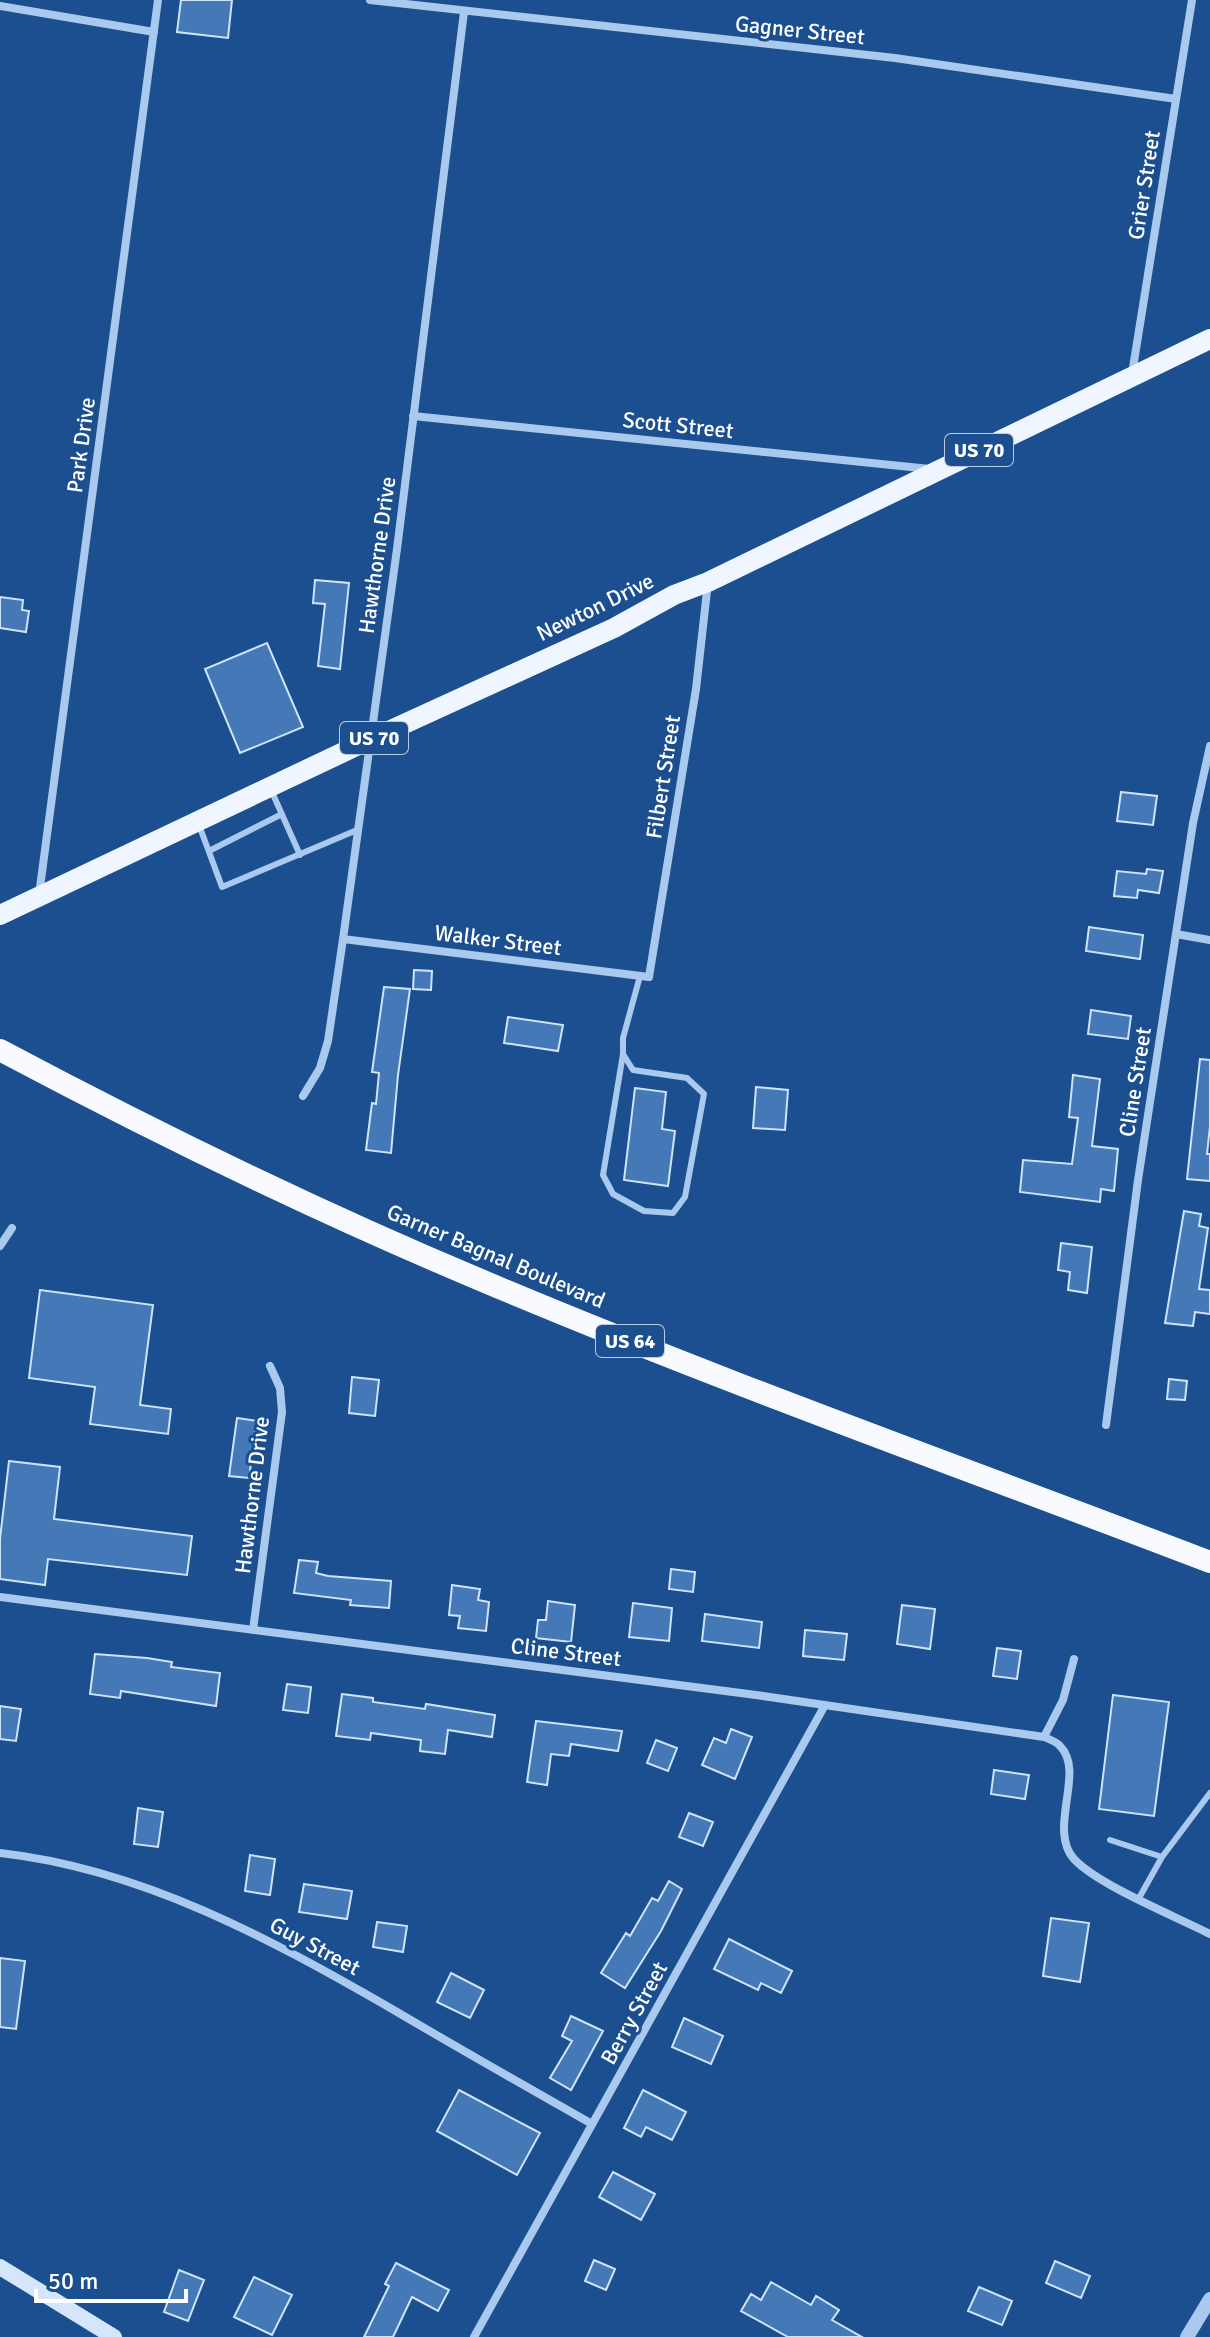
<svg xmlns="http://www.w3.org/2000/svg" width="1210" height="2337" viewBox="0 0 1210 2337" font-family="Signika,sans-serif">
	<style>
		.building { fill: #4478b7; stroke: #cfe3fa; stroke-width: 2 }
		.lines { fill: none; stroke-linecap: round; stroke-linejoin: round }
		.service { stroke: #a9c9ee; stroke-width: 6 }
		.minor { stroke: #a9c9ee; stroke-width: 8 }
		.tertiary { stroke: #a9c9ee; stroke-width: 14 }
		.secondary { stroke: #d6e6fa; stroke-width: 16 }
		.primary { stroke: #f0f6ff; stroke-width: 20 }
		.trunk { stroke: #f8faff; stroke-width: 22 }
		.labels { text-anchor: middle; dominant-baseline: central; stroke-width: 6; stroke-linejoin: round; paint-order: stroke }
		.shield { fill: #1b4f8f; stroke: #bbcadd; stroke-width: 2 }
		.shield-label { font-size: 20px; font-weight: bold; fill: #fff }
		.street-label { font-size: 22px; fill: #fff; stroke: #1b4f8f }
	</style>
	<rect width="100%" height="100%" fill="#1b4f8f"/>
	<path class="building" d="M181,0H232L228,38L177,32Z
		M315,580L349,583L340,669L318,666L325,604L313,603Z
		M0,597L23,600L22,610L29,611L26,632L0,628Z
		M267,643L303,727L240,753L205,669Z
		M1121,792L1157,796L1153,825L1117,821Z
		M1147,869L1163,871L1159,893L1138,890L1137,898L1114,896L1117,871L1146,874Z
		M1089,927L1143,935L1140,959L1086,951Z
		M414,970L432,971L431,990L413,989Z
		M384,987L410,989L398,1075L391,1153L366,1150L372,1103L376,1104L379,1073L372,1072Z
		M1091,1010L1131,1016L1128,1039L1088,1034Z
		M508,1017L563,1025L558,1051L504,1043Z
		M1200,1059L1210,1060V1126L1207,1154H1210V1181L1187,1179Z
		M1073,1075L1100,1079L1092,1146L1118,1149L1114,1191L1101,1189L1100,1202L1020,1192L1023,1160L1072,1164L1078,1118L1069,1117Z
		M756,1087L788,1090L785,1130L753,1128Z
		M635,1088L666,1092L662,1129L675,1131L668,1186L624,1180Z
		M1184,1211L1201,1214L1199,1226L1208,1228L1199,1289L1210,1290V1314L1195,1312L1193,1326L1165,1323Z
		M1061,1243L1092,1247L1087,1293L1068,1290L1070,1272L1058,1270Z
		M40,1290L153,1305L140,1405L171,1409L168,1434L90,1424L95,1387L29,1378Z
		M352,1377L379,1380L375,1416L349,1413Z
		M1169,1379L1187,1381L1185,1400L1167,1399Z
		M237,1418L257,1421L249,1478L229,1476Z
		M9,1461L60,1467L54,1519L192,1536L187,1575L48,1559L45,1585L0,1579V1539Z
		M299,1560L318,1562L316,1573L328,1576L391,1581L389,1608L350,1605L351,1600L294,1593Z
		M671,1569L695,1572L693,1592L669,1589Z
		M452,1585L480,1589L478,1600L489,1602L486,1631L458,1628L460,1616L449,1615Z
		M548,1601L575,1605L571,1642L536,1638L538,1620H546Z
		M633,1603L672,1608L669,1641L629,1637Z
		M902,1605L935,1609L930,1649L897,1644Z
		M705,1614L762,1622L759,1648L702,1641Z
		M805,1630L847,1634L844,1660L803,1656Z
		M997,1648L1021,1651L1017,1679L993,1676Z
		M95,1654L147,1658L172,1662L171,1667L220,1673L216,1706L121,1691L120,1698L90,1694Z
		M287,1684L311,1687L308,1713L283,1710Z
		M342,1694L373,1698V1702L425,1709L426,1704L495,1715L492,1737L448,1730L445,1754L420,1751L421,1740L371,1733L370,1740L336,1736Z
		M1113,1695L1169,1702L1154,1816L1099,1809Z
		M0,1706L21,1709L16,1741L0,1739Z
		M536,1721L622,1731L618,1751L571,1744L569,1756L551,1754L547,1785L527,1782Z
		M731,1729L752,1737L735,1779L702,1765L714,1738L726,1743Z
		M656,1740L677,1748L668,1771L647,1763Z
		M994,1770L1029,1775L1025,1799L991,1794Z
		M138,1808L163,1812L158,1847L134,1844Z
		M689,1813L713,1822L703,1846L679,1837Z
		M250,1855L275,1859L270,1895L245,1891Z
		M669,1881L682,1889L661,1931L625,1988L601,1973L626,1933L630,1936L652,1898L658,1901Z
		M304,1884L352,1891L347,1919L299,1912Z
		M1051,1918L1089,1923L1080,1982L1043,1976Z
		M377,1922L407,1926L403,1952L373,1947Z
		M729,1939L792,1971L781,1993L761,1983L758,1990L714,1969Z
		M0,1958L25,1961L16,2029L0,2027Z
		M451,1973L484,1990L470,2018L437,2002Z
		M571,2016L603,2031L571,2090L550,2078L572,2041L562,2036Z
		M684,2018L723,2036L711,2064L672,2047Z
		M459,2090L540,2133L517,2175L437,2131Z
		M643,2090L686,2112L672,2140L646,2127L641,2137L624,2128Z
		M613,2172L655,2194L641,2220L599,2197Z
		M594,2260L615,2269L606,2290L585,2281Z
		M1055,2261L1090,2276L1081,2298L1046,2283Z
		M396,2263L449,2290L438,2311L412,2297L393,2337H364L389,2286L385,2284Z
		M179,2270L204,2280L188,2321L164,2312Z
		M254,2277L292,2295L272,2335L234,2317Z
		M771,2282L811,2305L816,2296L839,2310L832,2320L862,2337H788L741,2311L751,2294L761,2300Z
		M979,2287L1012,2301L1002,2325L968,2311Z"/>
	<g class="lines">
		<path class="service" d="M272,792L300,855
			M199,825L222,887L357,830
			M209,851L282,814
			M623,1054L603,1175L613,1194L644,1211L673,1213L685,1197L704,1094L687,1078L633,1070L623,1054V1038L640,976
			M1110,1840L1162,1857
			M1139,1898L1162,1857L1210,1793"/>
		<path class="minor" d="M370,0L895,58L1176,99
			M0,6L154,32
			M1132,374L1192,0
			M413,416L930,469
			M39,895L158,0
			M1176,934L1210,940
			M343,939L649,977L696,689L708,582
			M303,1096L320,1068L328,1041L343,939L397,549L464,12
			M0,1246L12,1228
			M1106,1425L1138,1180L1193,823L1210,746
			M0,1597L756,1695L1044,1737C1049,1739 1057,1742 1060,1746C1086,1772 1047,1829 1074,1859C1098,1885 1175,1916 1210,1934
			M253,1630L282,1412L280,1388L270,1366
			M1044,1737L1063,1700L1074,1659
			M0,1853C143,1869 270,1939 392,2009C458,2048 525,2086 592,2124
			M474,2337L825,1705"/>
		<path class="tertiary" d="M1187,2337L1210,2299"/>
		<path class="secondary" d="M0,2267L114,2337"/>
		<path class="primary" d="M0,915L369,740L614,628L674,595L708,582L1210,339"/>
		<path class="trunk" d="M0,1050C158,1134 318,1212 483,1281C722,1382 967,1469 1210,1562"/>
	</g>
	<g class="labels">
		<g class="shield">
			<rect x="945" y="434" width="68" height="32" rx="6"/>
			<rect x="340" y="722" width="68" height="32" rx="6"/>
			<rect x="596" y="1325" width="68" height="32" rx="6"/>
		</g>
		<g class="shield-label">
			<text x="979" y="450">US 70</text>
			<text x="374" y="738">US 70</text>
			<text x="630" y="1341">US 64</text>
		</g>
		<g class="street-label">
			<text transform="translate(800 30) rotate(6)">Gagner Street</text>
			<text transform="translate(1144 185) rotate(-81)">Grier Street</text>
			<text transform="translate(678 425) rotate(6)">Scott Street</text>
			<text transform="translate(81 445) rotate(-82)">Park Drive</text>
			<text transform="translate(377 555) rotate(-82)">Hawthorne Drive</text>
			<text transform="translate(595 607) rotate(-26)">Newton Drive</text>
			<text transform="translate(663 777) rotate(-81)">Filbert Street</text>
			<text transform="translate(498 940) rotate(7)">Walker Street</text>
			<text transform="translate(1135 1082) rotate(-81)">Cline Street</text>
			<text transform="translate(496 1256) rotate(23)">Garner Bagnal Boulevard</text>
			<text transform="translate(252 1495) rotate(-83)">Hawthorne Drive</text>
			<text transform="translate(566 1652) rotate(7)">Cline Street</text>
			<text transform="translate(315 1946) rotate(28)">Guy Street</text>
			<text transform="translate(634 2013) rotate(-61)">Berry Street</text>
		</g>
	</g>
	<path d="M36 2289v12h150v-12" fill="none" stroke="#ffffff" stroke-width="4"/>
	<text x="48" y="2289" font-size="24" fill="#ffffff" stroke="#1b4f8f" stroke-width="6" paint-order="stroke">50 m</text>
</svg>
